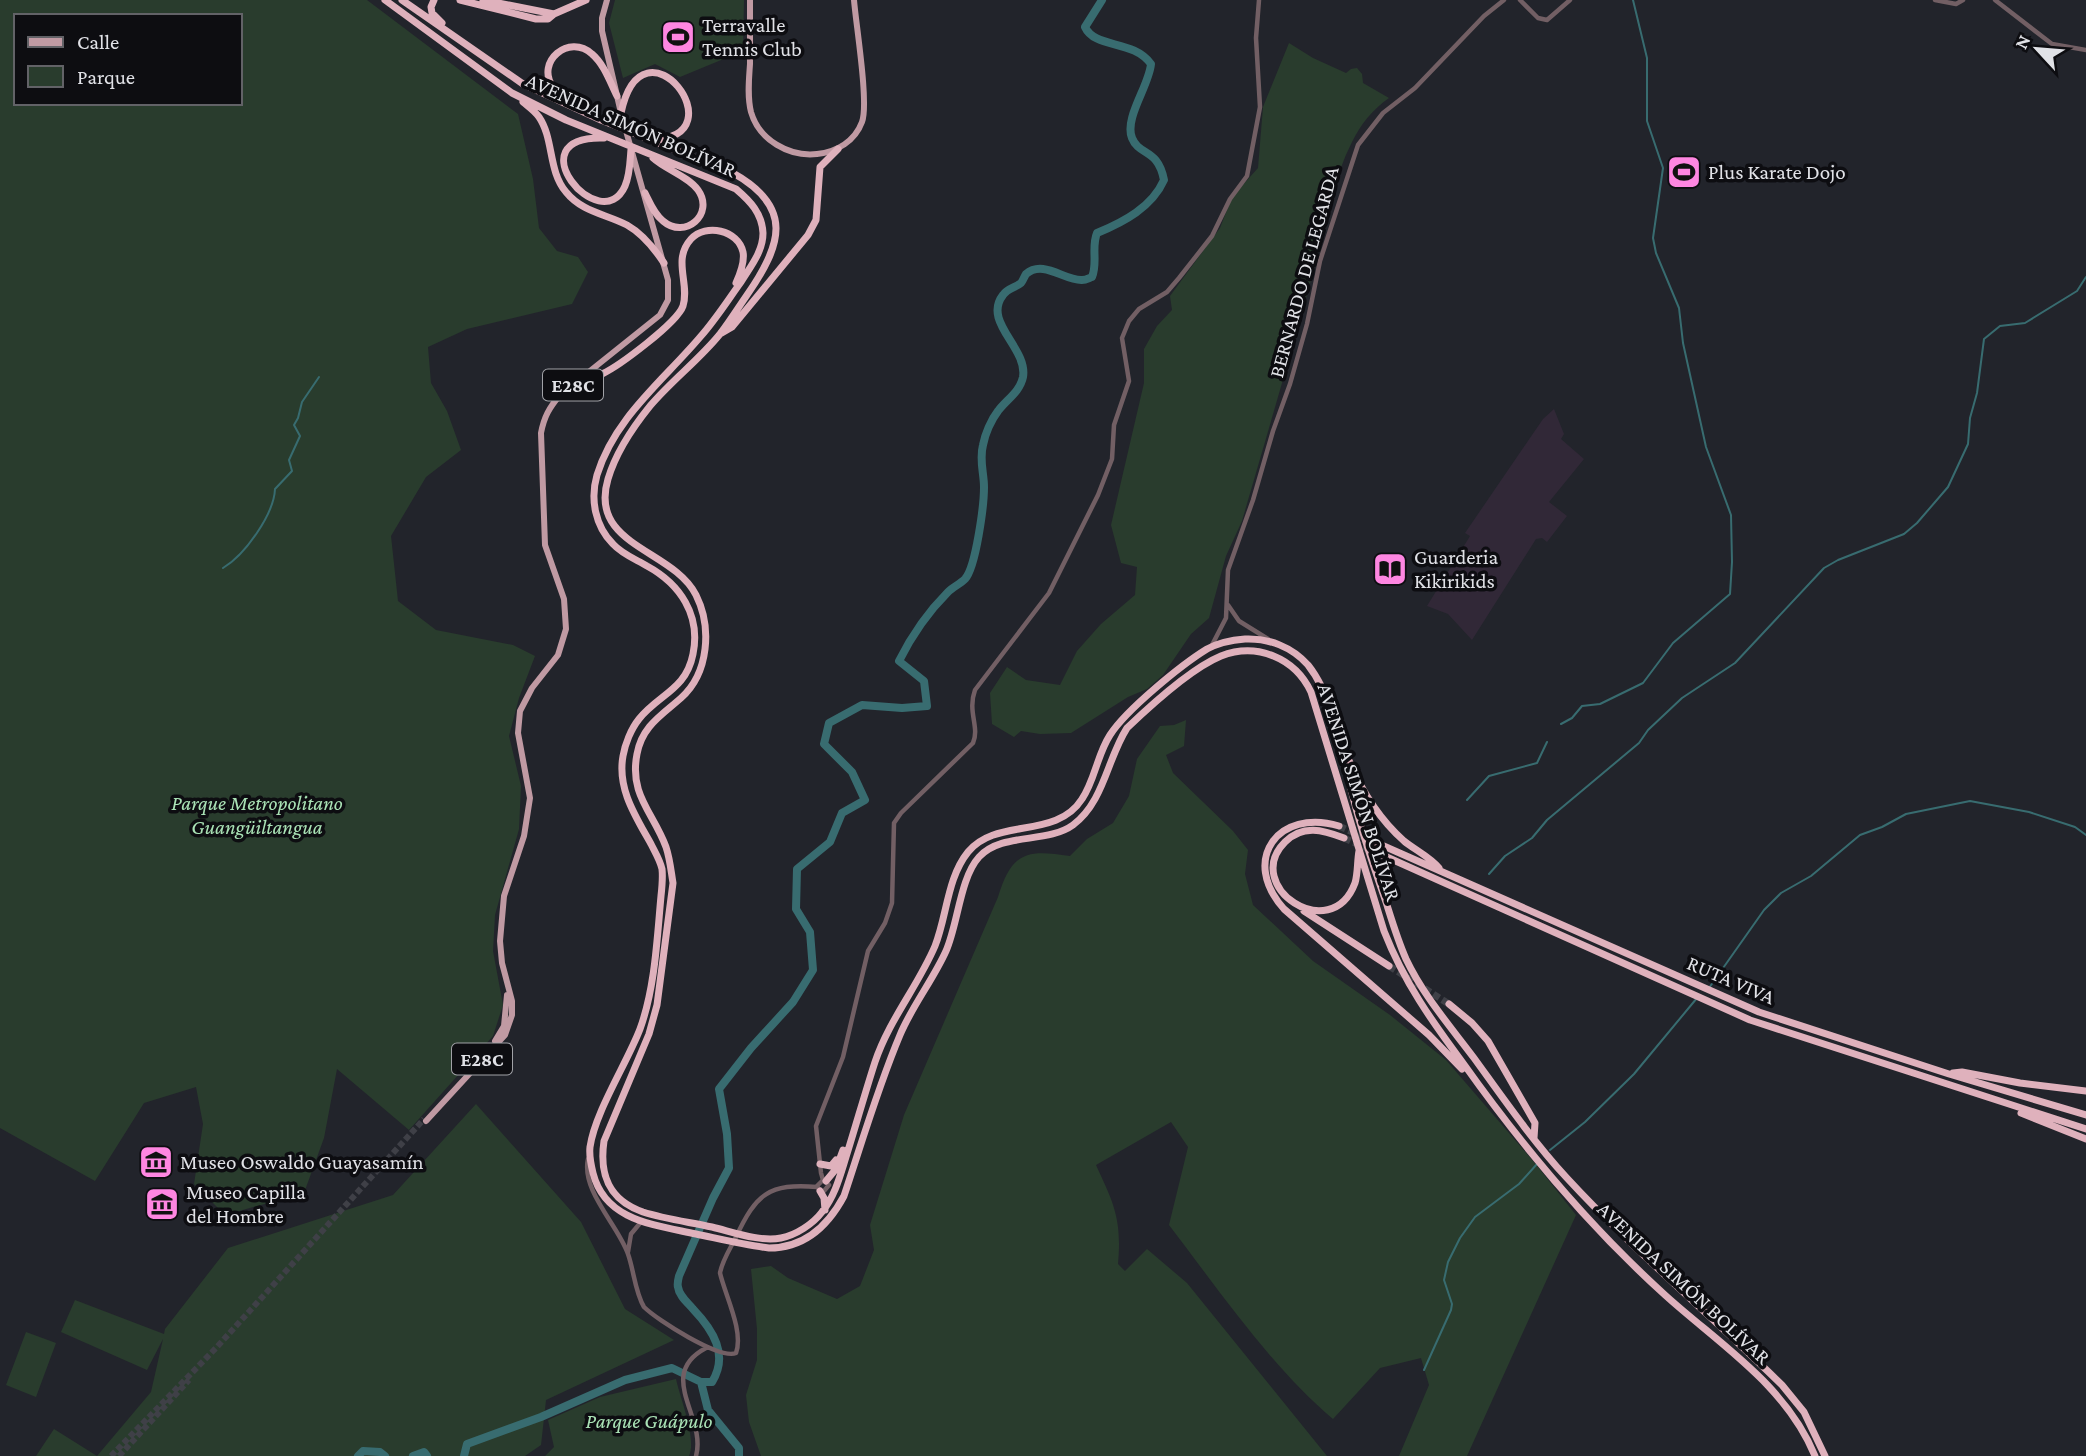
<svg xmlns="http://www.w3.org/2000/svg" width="2086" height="1456" viewBox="0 0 2086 1456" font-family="'Crimson Pro',serif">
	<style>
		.education { fill: #312837 }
		.green { fill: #293c2d; fill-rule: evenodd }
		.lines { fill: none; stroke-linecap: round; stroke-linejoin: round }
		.stream { stroke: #386c70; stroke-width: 2 }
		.river { stroke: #386c70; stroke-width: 8 }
		.major-tunnel { stroke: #3f4047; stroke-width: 6; stroke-dasharray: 6 3; stroke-linecap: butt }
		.highway-tunnel { stroke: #3f4047; stroke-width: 7; stroke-dasharray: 7 3.5; stroke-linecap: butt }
		.minor { stroke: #725f64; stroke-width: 4.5 }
		.major { stroke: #c09aa3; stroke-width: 6 }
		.highway { stroke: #dfb1bc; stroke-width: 7 }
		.labels { text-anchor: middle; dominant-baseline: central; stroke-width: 7; stroke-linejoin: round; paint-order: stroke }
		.shield { fill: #0d0d11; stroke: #a1a2a7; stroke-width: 2 }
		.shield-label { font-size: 19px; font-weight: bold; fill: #e1e2e7 }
		.poi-label { font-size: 21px; fill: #e1e2e7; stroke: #0d0d11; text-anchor: start }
		.street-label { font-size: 21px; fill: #e1e2e7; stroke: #0d0d11 }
		.park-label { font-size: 21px; font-style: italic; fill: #aae3b6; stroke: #0d0d11 }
	</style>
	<rect width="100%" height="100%" fill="#22242b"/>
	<path class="education" d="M1554,409L1564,434L1561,439L1584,459L1549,502L1567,516L1547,542L1542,538L1536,539L1472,640L1448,614L1427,606L1470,536L1465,533L1543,419Z"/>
	<path class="green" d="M0,0H367L518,114L533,179L539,228L557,251L578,257L588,272L572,304L467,329L428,347L431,383L447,411L461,450L426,477L391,536L398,601L436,630L513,645L535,656L519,698L509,736L521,786L519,829L495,915L493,951L503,1005L493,1036L409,1130L337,1069L324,1138L304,1193L225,1215L194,1184L203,1124L196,1087L144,1103L95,1181L0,1128ZM16,16H240V103H16Z
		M615,0H744L743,51L680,77L655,64L623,78L609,23Z
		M1289,43L1313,58L1346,73L1351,69L1357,68L1362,74L1363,83L1389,98C1372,110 1361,124 1352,142C1330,185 1324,235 1311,280C1289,361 1265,441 1242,521L1226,556L1209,618L1191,634L1163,675L1147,689L1128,697L1071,733L1040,734L1021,731L1014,737L992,724L990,693L1007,667L1026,680L1060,685L1077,651L1101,624L1135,595L1137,567L1121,563L1111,525L1144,383V349L1157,326L1172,310L1170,296L1220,228L1232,197L1258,168L1263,107Z
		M1186,720L1184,746L1166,755L1173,773L1233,831L1248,850L1245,874L1253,905L1313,961L1390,1015L1446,1060L1534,1162L1576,1215L1467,1456H1399L1429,1385L1421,1358L1380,1368L1333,1419C1272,1368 1218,1289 1169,1225L1188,1147L1171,1122L1096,1165C1114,1204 1122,1219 1118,1264L1125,1271L1147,1249L1187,1283L1327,1456H761L749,1422L746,1395L757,1360V1329L751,1269L771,1266L788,1278L837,1299L860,1286L874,1250L870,1225L904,1115L998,897C1012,852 1026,849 1070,856L1087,839L1113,823L1129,796L1137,759L1160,726L1174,725Z
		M476,1104L581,1222L625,1309L674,1340L546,1400L541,1445L525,1456H36L54,1429L97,1456L151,1392L163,1339L147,1370L61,1332L75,1300L164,1334L165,1329L228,1248L393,1195Z
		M26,1332L56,1343L36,1397L6,1385Z
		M676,1379C680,1398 697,1439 689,1456H545L554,1447L548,1420L600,1397Z"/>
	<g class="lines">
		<path class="stream" d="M223,568C245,555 274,514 275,489L292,471L289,460L300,436L294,425L298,418L302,402L319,377
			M1561,724L1572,718L1582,706L1600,704L1643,683L1673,643L1730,594L1732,562L1731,515L1706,447L1683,343L1679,308L1656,253L1653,238L1663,168L1647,121V58L1633,0
			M1467,800L1489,776L1537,763L1547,742
			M1489,874L1505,856L1532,838L1547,820L1639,743L1648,730L1682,698L1735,663L1824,568L1838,560L1904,534L1917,523L1948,487L1968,444L1970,418L1977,393L1984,339L2000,326L2025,323L2077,291L2086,277
			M1709,988L1764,910L1781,893L1811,876L1860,835L1882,827L1906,814L1970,801L2029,812L2075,827L2086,835
			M1550,1150L1585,1122L1634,1074L1697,998
			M1424,1370L1451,1310L1452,1304L1444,1280L1448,1262L1460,1238L1475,1217L1519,1184L1537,1164"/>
		<path class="river" d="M358,1456L363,1451L380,1452L385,1456
			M413,1456L424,1452L427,1456
			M464,1456L467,1444L541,1417L625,1380L672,1368L701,1382
			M739,1456V1448L708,1410L701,1382H712C729,1355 713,1330 693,1309C688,1303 679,1296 678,1287C677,1284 678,1280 679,1276L713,1198L729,1168L727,1134L719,1089L751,1048L793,1002L813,970L810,932L796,909L797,869L830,842L842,813L865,800L852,772L824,744L829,723L862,705L902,708L927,706L924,681L899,661C912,635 927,613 948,592C953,587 960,584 965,579C976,567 984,505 984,487C984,473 979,460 983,445C985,434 991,420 998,411C1006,400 1020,392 1023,377C1028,348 982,322 1003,295C1008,288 1015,288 1021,283C1023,281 1024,277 1026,274C1043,259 1065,281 1082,280C1086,280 1089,278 1092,277C1098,263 1091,247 1097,233C1124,222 1152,207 1164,180C1158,148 1139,156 1132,138C1124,118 1149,86 1151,64C1133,39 1095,49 1085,27L1102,0"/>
		<path class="major-tunnel" d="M111,1456L216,1348L424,1119
			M119,1456L189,1380"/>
		<path class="highway-tunnel" d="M1339,826L1377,843
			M1344,838L1380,854
			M1389,966L1449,1004"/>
		<path class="minor" d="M1520,0L1538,18L1547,20L1570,0
			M1935,0L1956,4L1963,0
			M1995,0L2052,44L2086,50
			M1228,605L1239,621L1268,639
			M1212,645L1226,618L1228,570L1253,500L1273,431L1290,384L1307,324L1320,261L1358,145L1383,113L1415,88L1484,16L1504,0
			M588,1159C581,1191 618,1225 628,1254C634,1271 635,1292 644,1307C657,1320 720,1360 736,1353C744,1331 725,1295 720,1273C722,1261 730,1249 736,1237C756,1194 769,1183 817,1187
			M823,1180L817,1186L820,1191H824L829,1185L823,1180L821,1173L816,1126L843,1057L868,951L885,923L892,903L894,823L901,813L973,743C980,727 967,712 975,690L1049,593L1098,495L1112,459L1114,425L1129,381L1122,338L1129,321L1139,309L1167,292L1179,278L1212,236L1230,199L1247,176L1260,107L1256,38L1259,0
			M628,1252L631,1234L641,1222
			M696,1456C707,1417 655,1375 706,1348"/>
		<path class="major" d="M750,0C750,21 750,43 750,64C749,79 747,96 751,112C759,140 789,157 817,154C837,152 855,141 862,122C869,103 856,25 854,0
			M495,1041L504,1026L507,995
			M426,1121L505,1035L512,1015V1001L502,963L500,941L504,896L524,836L530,798L518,733L520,711L532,688L558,655L566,629L564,599L545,545L541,433C544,417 549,408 560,395L660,315L668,300V280L621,113L602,31V18L607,0"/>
		<path class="highway" d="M385,0L512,93L566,120L736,189C750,201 762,213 763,233C763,252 750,267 741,282C728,300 716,319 701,336C663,381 615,417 597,475C590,499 595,526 613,544C622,554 635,559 647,566C680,584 701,615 693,654C686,690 659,694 639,719C631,729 625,744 623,756C617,789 636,817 651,844C655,852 660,860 662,869C663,878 662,887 661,896C657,939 655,988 640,1029C627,1063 595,1112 590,1147C589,1156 591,1165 593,1173C605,1221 655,1225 696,1234C720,1239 744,1245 769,1248C804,1248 828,1226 844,1196C862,1142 878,1087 900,1035C912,1006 933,980 946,951C958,924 960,878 979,857C1002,832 1047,844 1073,825C1104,802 1107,759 1127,728C1150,706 1192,668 1221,656C1257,642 1295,658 1311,692L1384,931C1404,982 1431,1020 1463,1063C1522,1146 1589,1226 1665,1295C1719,1344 1786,1385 1815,1456
			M402,0L523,84L601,120L733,173C794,207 782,245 747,295C738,308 730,321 720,334C699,360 672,380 650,406C633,427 616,452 608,479C588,546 673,549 696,595C712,627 709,673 681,698C662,715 642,726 637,754C629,795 653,812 666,847C670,859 671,871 673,883L657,1005L649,1034L604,1141C599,1175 609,1200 643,1212C665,1219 689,1222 712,1227C733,1232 759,1242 781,1238C796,1235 813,1224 822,1212C835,1196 840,1176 846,1157C856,1125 865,1093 875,1062C889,1020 918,986 935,946C947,916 947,878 968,852C996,817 1056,840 1082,799C1095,780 1097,755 1110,735C1126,710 1181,665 1207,649C1218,643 1232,640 1245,639C1269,638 1292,647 1308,665C1335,699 1343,756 1353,797C1362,833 1374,868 1386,902C1392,921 1398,941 1406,959C1423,995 1450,1026 1474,1058C1503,1098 1532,1140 1566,1177C1634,1251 1711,1315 1782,1385L1804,1412L1825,1456
			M434,0L431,7L432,13L442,23
			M460,0L536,19H548L554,14
			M483,0L554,14L586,0
			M523,102C529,107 535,111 539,117C554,139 548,171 566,192C582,212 606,214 627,225C643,234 654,248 664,263
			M574,105C567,100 558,95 553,87C535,62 569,33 592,54C604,64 610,82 617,96
			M621,113C643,9 740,138 653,139
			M604,138C513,135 601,240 625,186C630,175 630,161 631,149
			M645,193C650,203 654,214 663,221C685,240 715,214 698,190C688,176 666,170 653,158
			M720,334L732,327L808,235L816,220L820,167L838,149
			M586,375C592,376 596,376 602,374C619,366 677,323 683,306C690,283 672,260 691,239C706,223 738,230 743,252C745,262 740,274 736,283
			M1348,758C1361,790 1378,818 1404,841C1415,850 1430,857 1439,868
			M1339,826C1278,808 1240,860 1284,909L1429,1035L1462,1069
			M1344,838C1323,830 1303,824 1285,842C1241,886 1331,947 1355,883C1358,873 1357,862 1359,851
			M1377,843L1759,1012L1949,1074L2086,1115
			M1380,854L1750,1020L2086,1129
			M1304,911L1389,966
			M1449,1004L1472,1023L1488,1041L1535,1123L1534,1138
			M1953,1073L1962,1072L2020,1083L2086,1091
			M2021,1113L2086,1139
			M820,1164L831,1166L836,1160
			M826,1181L836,1169L843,1150
			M820,1191L824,1198L825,1210"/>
	</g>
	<defs>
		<g id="stadium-square" transform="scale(1.75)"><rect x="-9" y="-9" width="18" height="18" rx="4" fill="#fe86e1" stroke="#0d0d11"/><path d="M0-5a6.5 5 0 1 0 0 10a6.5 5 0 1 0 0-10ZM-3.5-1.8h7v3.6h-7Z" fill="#111"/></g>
		<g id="library-square" transform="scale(1.75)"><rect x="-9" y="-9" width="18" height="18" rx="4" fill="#fe86e1" stroke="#0d0d11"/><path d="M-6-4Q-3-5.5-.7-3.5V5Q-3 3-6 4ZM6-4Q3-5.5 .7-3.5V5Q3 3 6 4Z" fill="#111"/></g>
		<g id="museum-square" transform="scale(1.75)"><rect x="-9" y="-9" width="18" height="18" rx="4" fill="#fe86e1" stroke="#0d0d11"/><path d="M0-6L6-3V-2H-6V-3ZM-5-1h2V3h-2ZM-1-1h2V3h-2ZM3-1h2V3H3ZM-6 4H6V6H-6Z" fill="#111"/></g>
	</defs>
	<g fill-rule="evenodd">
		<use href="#stadium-square" x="678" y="37"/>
		<use href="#stadium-square" x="1684" y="172"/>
		<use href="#library-square" x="1390" y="569"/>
		<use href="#museum-square" x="156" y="1162"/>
		<use href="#museum-square" x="162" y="1204"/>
	</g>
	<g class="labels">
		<g class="shield">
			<rect x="543" y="369.5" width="60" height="31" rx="5"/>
			<rect x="452" y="1043.5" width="60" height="31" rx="5"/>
		</g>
		<g class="shield-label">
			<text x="573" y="385">E28C</text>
			<text x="482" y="1059">E28C</text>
		</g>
		<g class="poi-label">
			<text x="702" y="25">Terravalle<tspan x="702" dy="24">Tennis Club</tspan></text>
			<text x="1708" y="172">Plus Karate Dojo</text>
			<text x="1414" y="557">Guarderia<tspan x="1414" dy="24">Kikirikids</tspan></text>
			<text x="180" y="1162">Museo Oswaldo Guayasamín</text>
			<text x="186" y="1192">Museo Capilla<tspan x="186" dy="24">del Hombre</tspan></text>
		</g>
		<g class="street-label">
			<text transform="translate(631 125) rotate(24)">AVENIDA SIMÓN BOLÍVAR</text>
			<text transform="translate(1304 272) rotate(-75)">BERNARDO DE LEGARDA</text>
			<text transform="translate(1359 792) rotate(72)">AVENIDA SIMÓN BOLÍVAR</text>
			<text transform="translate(1731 980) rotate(23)">RUTA VIVA</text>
			<text transform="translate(1684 1283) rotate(43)">AVENIDA SIMÓN BOLÍVAR</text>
		</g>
		<g class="park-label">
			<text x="257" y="803">Parque Metropolitano<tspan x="257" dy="24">Guangüiltangua</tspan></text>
			<text x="649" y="1421">Parque Guápulo</text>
		</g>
	</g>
	<rect x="14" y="14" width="228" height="91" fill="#0d0d11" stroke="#626267" stroke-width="2"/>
	<rect x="28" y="37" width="35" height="10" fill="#c09aa3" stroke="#626267" stroke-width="2"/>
	<text x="77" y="49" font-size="21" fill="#e1e2e7">Calle</text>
	<rect x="28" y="66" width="35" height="21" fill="#293c2d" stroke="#626267" stroke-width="2"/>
	<text x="77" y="84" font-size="21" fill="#e1e2e7">Parque</text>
	<g transform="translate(2037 49) rotate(296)" stroke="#0d0d11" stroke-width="5" paint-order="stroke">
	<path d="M0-5L12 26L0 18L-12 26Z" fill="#e1e2e7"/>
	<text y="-10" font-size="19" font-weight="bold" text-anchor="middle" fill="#e1e2e7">N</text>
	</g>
</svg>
